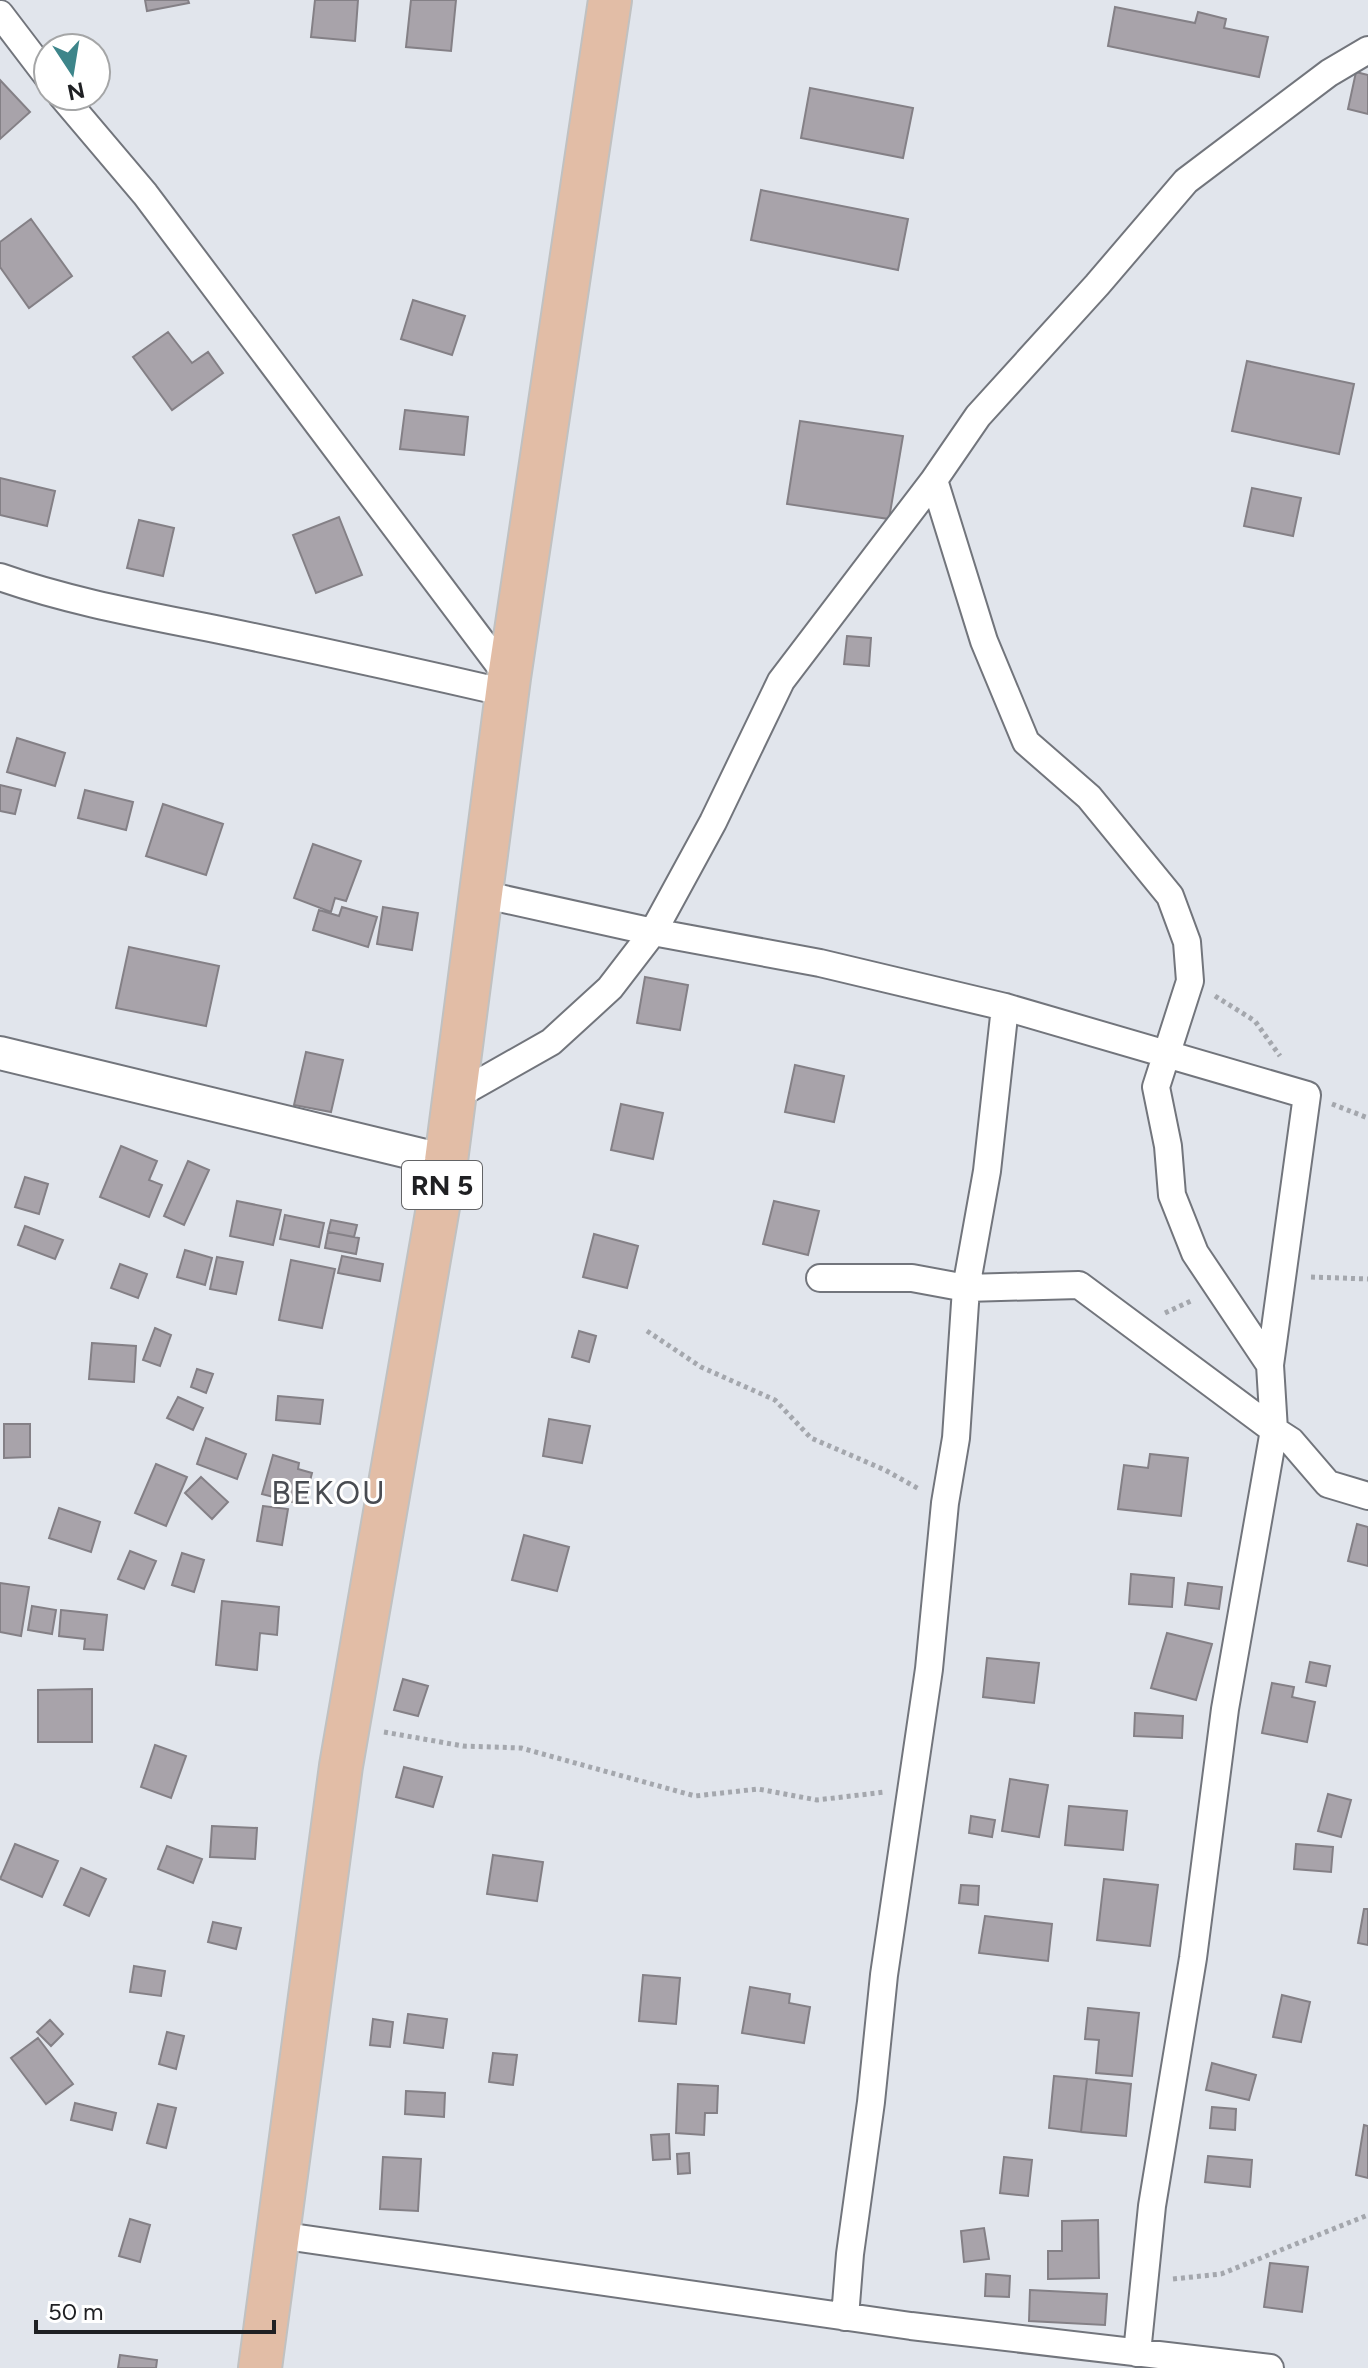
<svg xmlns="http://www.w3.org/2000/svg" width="1368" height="2368" viewBox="0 0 1368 2368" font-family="Figtree,sans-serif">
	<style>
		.building { fill: #a8a3aa; stroke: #848086; stroke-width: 2 }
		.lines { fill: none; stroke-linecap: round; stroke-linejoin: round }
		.minor-casing { stroke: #72757c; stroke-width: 30 }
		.tertiary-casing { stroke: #72757c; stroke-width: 36 }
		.primary-casing { stroke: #c0c1c1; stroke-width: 46 }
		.path { stroke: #a4a7ad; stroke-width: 5; stroke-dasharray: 4 4; stroke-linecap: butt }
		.minor { stroke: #fff; stroke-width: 26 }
		.tertiary { stroke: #fff; stroke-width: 32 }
		.primary { stroke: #e2bda6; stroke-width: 42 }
		.labels { text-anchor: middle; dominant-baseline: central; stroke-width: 6; stroke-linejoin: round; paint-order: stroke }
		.shield { fill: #fff; stroke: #626365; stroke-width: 2 }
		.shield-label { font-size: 28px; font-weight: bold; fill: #1f2023 }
		.neighbourhood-label { font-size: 32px; letter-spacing: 2px; fill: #494c52; stroke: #fff }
	</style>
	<rect width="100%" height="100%" fill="#e1e5ec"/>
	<path class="building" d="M145,0H188L189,3L147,11Z
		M315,0H358L355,41L311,37Z
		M411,0H456L451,51L406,47Z
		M1115,7L1195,23L1198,12L1226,19L1224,28L1268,37L1259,77L1108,46Z
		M1356,72L1368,75V114L1348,109Z
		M0,80L30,112L0,139Z
		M810,88L913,108L903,158L801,138Z
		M761,190L908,219L898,270L751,240Z
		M31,219L72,276L29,308L0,267V242Z
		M413,300L465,316L452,355L401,339Z
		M168,332L192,363L208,352L223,373L172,410L133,357Z
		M1247,361L1354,384L1339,454L1232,431Z
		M405,410L468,417L464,455L400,449Z
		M800,421L903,436L889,519L787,504Z
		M0,478L55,491L47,526L0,515Z
		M1252,488L1301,498L1293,536L1244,526Z
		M339,517L362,575L316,593L293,535Z
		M139,520L174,528L163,576L127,568Z
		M847,636L871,638L869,666L844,664Z
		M17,738L65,753L55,786L7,772Z
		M0,785L21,790L15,814L0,811Z
		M85,790L133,802L126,830L78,818Z
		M163,804L223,824L206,875L146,856Z
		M313,844L361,861L346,901L335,898L331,912L294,898Z
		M342,907L377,917L368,947L313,930L319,910L339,916Z
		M383,907L418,913L412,950L377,944Z
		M129,947L219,966L206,1026L116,1008Z
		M645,977L688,985L680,1030L637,1023Z
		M306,1052L343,1060L331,1112L294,1105Z
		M795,1065L844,1076L834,1122L785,1112Z
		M621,1104L663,1113L653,1159L611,1150Z
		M121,1146L157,1161L149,1180L162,1185L149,1217L100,1197Z
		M188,1161L209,1170L184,1225L164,1216Z
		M25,1177L48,1184L39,1214L15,1207Z
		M237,1201L281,1210L273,1245L230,1236Z
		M774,1201L819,1211L808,1255L763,1244Z
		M285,1215L324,1223L319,1247L280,1239Z
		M331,1220L357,1225L354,1237L328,1232Z
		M25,1226L63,1240L55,1259L18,1245Z
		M328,1232L359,1238L356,1254L325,1248Z
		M594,1234L638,1246L627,1288L583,1277Z
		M185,1250L212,1258L205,1285L177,1277Z
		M342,1256L383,1264L380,1281L338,1273Z
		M217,1257L243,1262L236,1294L210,1289Z
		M291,1260L335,1269L322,1328L279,1320Z
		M120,1264L147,1274L138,1298L111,1288Z
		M155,1328L171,1335L160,1366L143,1360Z
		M579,1331L596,1336L589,1362L572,1357Z
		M92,1343L136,1346L134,1382L89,1379Z
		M197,1369L213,1374L206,1393L191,1387Z
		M278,1396L323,1400L320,1424L276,1420Z
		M178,1397L203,1408L193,1430L167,1418Z
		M549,1419L590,1426L582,1463L543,1456Z
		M4,1424H30V1457L4,1458Z
		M206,1438L246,1454L237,1479L197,1464Z
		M1150,1454L1188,1458L1181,1516L1118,1509L1124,1465L1148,1468Z
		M273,1455L299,1463L298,1469L312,1473L304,1505L262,1494Z
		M156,1464L187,1477L166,1526L135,1513Z
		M201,1477L228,1502L212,1519L185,1493Z
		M263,1506L288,1509L282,1545L257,1541Z
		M59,1508L100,1522L91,1552L49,1538Z
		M1357,1524L1368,1527V1566L1348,1561Z
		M524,1535L569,1547L557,1591L512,1580Z
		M130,1551L156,1561L144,1589L118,1579Z
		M182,1553L204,1560L194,1592L172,1585Z
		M1131,1574L1174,1578L1172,1607L1129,1604Z
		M0,1583L29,1587L21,1636L0,1632Z
		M1188,1583L1222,1587L1219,1609L1185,1605Z
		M222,1601L279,1607L277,1635L260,1633L257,1670L216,1665Z
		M32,1606L56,1610L52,1634L28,1630Z
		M61,1610L107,1615L103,1650L84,1649L85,1639L59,1636Z
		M1167,1633L1212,1644L1196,1700L1151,1688Z
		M987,1658L1039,1663L1034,1703L983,1697Z
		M1310,1662L1330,1666L1326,1686L1306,1682Z
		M403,1679L428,1686L418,1716L394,1710Z
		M1272,1683L1294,1687L1292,1697L1315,1702L1307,1742L1262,1733Z
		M92,1689V1742H38V1690Z
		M1135,1713L1183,1716L1182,1738L1134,1736Z
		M155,1745L186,1756L171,1798L141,1787Z
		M404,1767L442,1777L433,1807L396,1797Z
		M1010,1779L1048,1785L1039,1837L1002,1831Z
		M1328,1794L1351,1800L1341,1837L1318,1831Z
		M1069,1806L1127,1811L1123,1850L1065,1845Z
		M971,1816L995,1820L992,1837L969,1833Z
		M212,1826L257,1828L255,1859L210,1857Z
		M15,1844L58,1861L42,1897L0,1879Z
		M1296,1844L1333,1847L1331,1872L1294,1869Z
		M167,1846L202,1859L193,1883L158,1869Z
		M493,1855L543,1862L537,1901L487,1894Z
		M81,1868L106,1879L89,1916L64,1905Z
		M1104,1879L1158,1885L1150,1946L1097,1940Z
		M961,1885L979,1886L978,1905L959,1903Z
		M1364,1909H1368V1945L1358,1943Z
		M985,1916L1052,1924L1048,1961L979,1953Z
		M213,1922L241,1928L236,1949L208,1942Z
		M134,1966L165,1971L161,1996L130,1992Z
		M643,1975L680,1978L676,2024L639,2021Z
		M750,1987L790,1994L789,2003L810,2007L804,2043L742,2033Z
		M1282,1995L1310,2002L1301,2042L1273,2037Z
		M1088,2008L1139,2013L1132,2076L1096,2073L1099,2040L1085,2039Z
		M408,2014L447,2019L443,2048L404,2043Z
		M373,2019L393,2022L390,2047L370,2045Z
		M50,2020L63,2034L51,2046L37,2032Z
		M167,2032L184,2036L176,2069L159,2064Z
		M38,2038L73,2084L46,2104L11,2058Z
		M493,2053L517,2055L513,2085L489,2082Z
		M1212,2063L1256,2075L1249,2100L1206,2090Z
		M1054,2076L1087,2079L1081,2132L1049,2128Z
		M1087,2079L1131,2084L1126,2136L1081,2132Z
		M678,2084L718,2086L717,2113H705L704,2135L676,2133Z
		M406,2091L445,2093L444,2117L405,2114Z
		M75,2103L116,2113L112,2130L71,2120Z
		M158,2104L176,2108L166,2148L147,2143Z
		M1212,2107L1236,2109L1235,2130L1210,2128Z
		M1364,2125L1368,2126V2178L1356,2175Z
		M669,2134L670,2159L653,2160L651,2135Z
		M689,2153L690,2173L678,2174L677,2154Z
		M1208,2156L1252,2160L1250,2187L1205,2182Z
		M383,2157L421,2159L418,2211L380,2209Z
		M1004,2157L1032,2160L1028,2196L1000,2193Z
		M130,2219L150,2225L140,2262L119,2256Z
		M1098,2220L1099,2278L1048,2279V2251H1062V2221Z
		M984,2228L989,2259L964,2262L961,2231Z
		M1270,2263L1308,2267L1302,2312L1264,2307Z
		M986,2274L1010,2276L1009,2297L985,2296Z
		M1030,2290L1107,2294L1105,2325L1029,2321Z
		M120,2355L157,2360L156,2368H118Z"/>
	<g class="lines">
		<g class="minor-casing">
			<path id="minor" d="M0,14L48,77
				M1368,50L1329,73L1186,181L1097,285L978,416L934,480L984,641L1026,742L1089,797L1170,896L1187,942L1190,981L1156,1087L1168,1146L1172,1195L1195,1253L1270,1365L1274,1430L1291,1441L1328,1484L1368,1496
				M62,96L145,194L509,678
				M0,577C71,602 146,615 220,630C316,650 412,671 507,693
				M481,894L653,932L820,963L1005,1007L1307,1095L1270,1365
				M454,1097L551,1042L610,988L653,932L713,822L781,681L934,480
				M820,1278H912L966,1288L987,1171L1005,1007
				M278,2235L911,2326L1270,2368
				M845,2317L850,2254L871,2102L884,1975L929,1669L945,1503L956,1438L966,1288L1079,1285L1274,1430L1225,1709L1193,1958L1152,2206L1137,2353"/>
		</g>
		<g class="tertiary-casing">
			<path id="tertiary" d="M0,1053L446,1161"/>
		</g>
		<g class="primary-casing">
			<path id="primary" d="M260,2368L341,1766L446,1161L509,678L610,0"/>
		</g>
		<path class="path" d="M1215,996L1255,1021L1280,1056
			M1332,1104L1368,1118
			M1311,1277L1368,1279
			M1165,1313L1193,1300
			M647,1331L701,1367L775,1400L811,1438L885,1470L919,1489
			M384,1732L463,1746L521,1748L695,1796L758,1789L817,1800L885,1792
			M1173,2279L1221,2274L1368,2215"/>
		<use href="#minor" class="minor"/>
		<use href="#tertiary" class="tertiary"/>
		<use href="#primary" class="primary"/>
	</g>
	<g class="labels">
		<rect class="shield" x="402" y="1161" width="80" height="48" rx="6"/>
		<g class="shield-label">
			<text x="442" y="1185">RN 5</text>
		</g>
		<g class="neighbourhood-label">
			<text x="329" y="1493">BEKOU</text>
		</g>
	</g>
	<g transform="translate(72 72) rotate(168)"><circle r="38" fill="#ffffff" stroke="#a5a6a7" stroke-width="2"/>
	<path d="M0-6L14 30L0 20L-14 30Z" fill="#3d858a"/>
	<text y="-12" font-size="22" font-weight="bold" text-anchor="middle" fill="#1f2023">N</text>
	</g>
	<path d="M36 2320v12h238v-12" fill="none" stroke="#1f2023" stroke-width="4"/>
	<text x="48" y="2320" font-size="24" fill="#1f2023" stroke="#ffffff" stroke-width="6" paint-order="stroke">50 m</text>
</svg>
